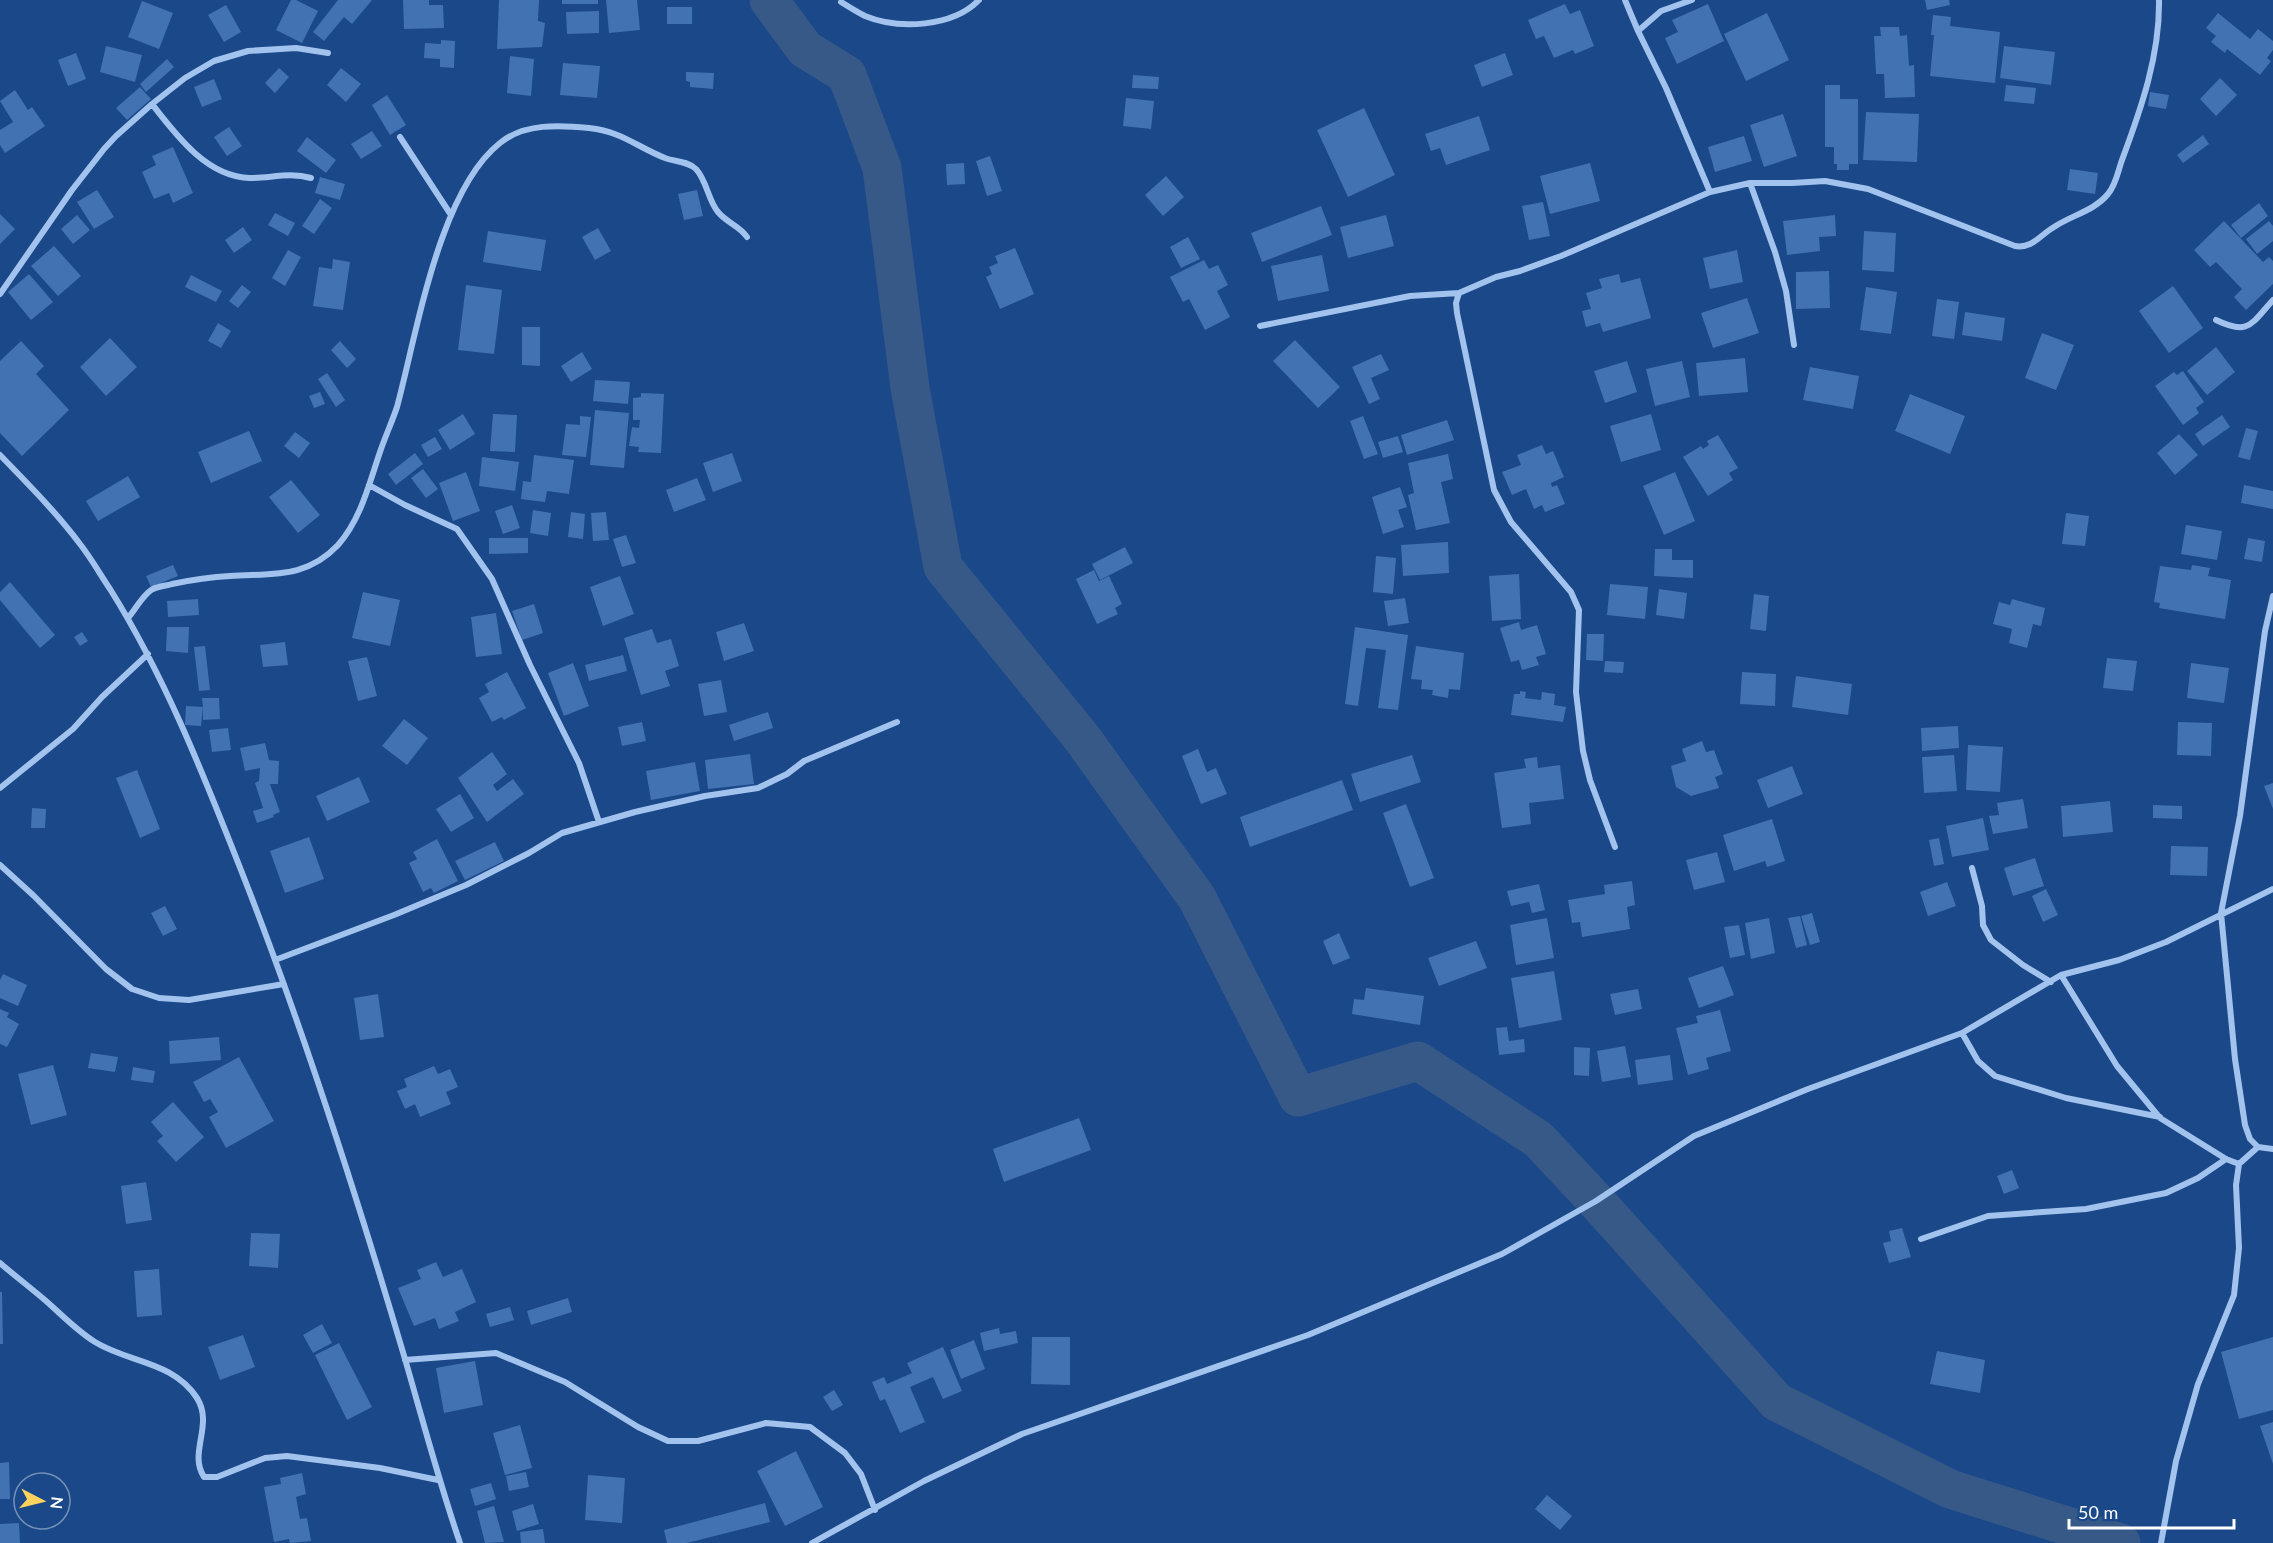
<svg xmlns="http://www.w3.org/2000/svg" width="2273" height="1543" viewBox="0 0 2273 1543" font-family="Lato,sans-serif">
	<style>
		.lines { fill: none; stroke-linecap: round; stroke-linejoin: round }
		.river { stroke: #375988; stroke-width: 39 }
		.building { fill: #4272b2 }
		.street { stroke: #a2c3ed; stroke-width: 6 }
	</style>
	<rect width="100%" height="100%" fill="#1a4889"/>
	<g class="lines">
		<path class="river" d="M769,0L805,49L847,75L882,168L910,388L943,567L1082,738L1197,898L1298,1097L1418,1061L1538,1139L1596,1201L1777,1402L1950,1489L2121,1543"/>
	</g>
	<path class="building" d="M291,0H296L318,11L302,43L276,30Z
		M338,0H372L352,24L344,17L324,41L313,32Z
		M403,0H429V5H443L444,28L404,29Z
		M499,0H539L538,21L545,23L542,47L497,49Z
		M562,0H598V4H562Z
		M606,0H637L640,30L609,33Z
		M1925,0H1949L1950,5L1927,10Z
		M142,1L173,13L159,49L128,37Z
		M1565,4L1570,14L1580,10L1594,46L1575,54L1573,50L1554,58L1544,36L1536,39L1528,20Z
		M1708,4L1724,41L1677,64L1665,38L1678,32L1672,20Z
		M226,5L241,32L224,42L208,15Z
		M667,7H692V24H667Z
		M599,11V33L567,34L566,12Z
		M1767,13L1789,60L1746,81L1724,34Z
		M2218,13L2250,39L2258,29L2273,41V50L2267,58L2271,61L2260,75L2227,49L2225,53L2211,42L2216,36L2206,28Z
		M1933,15L1951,17L1950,26L2000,32L1995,83L1930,76L1934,35H1931Z
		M1880,27H1899L1900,36L1907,35L1909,66L1914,65L1915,97L1885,98L1884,74H1876L1874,36H1881Z
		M441,40L455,41L454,68L440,67V59L424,58L425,43L441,44Z
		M106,46L142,55L135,82L100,72Z
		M2004,46L2055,52L2051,85L2000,78Z
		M76,53L86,79L68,86L58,60Z
		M1505,53L1513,75L1482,87L1474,65Z
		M510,56L534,59L531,96L507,93Z
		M167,59L174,67L146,92L140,84Z
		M563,63L600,66L597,98L560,95Z
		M279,68L289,77L275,93L265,83Z
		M341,68L361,84L346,102L327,85Z
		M686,72L714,73L713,89L690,87V82L686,81Z
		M1133,75L1159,77L1158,89L1132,88Z
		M2220,78L2237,95L2216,116L2200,99Z
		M214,79L222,99L202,107L194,87Z
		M1825,85H1840V99H1858V164H1849V170H1837V164H1834V147H1825Z
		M2006,85L2036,88L2034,104L2004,101Z
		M140,87L151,99L127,120L116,108Z
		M15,90L28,110L32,107L45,126L5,153L0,145V130L13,122L0,101Z
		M2150,92L2169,95L2166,109L2148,106Z
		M387,95L406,125L390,135L372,105Z
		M1126,98L1154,101L1151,129L1123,126Z
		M1364,108L1395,175L1348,197L1317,130Z
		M1866,112L1919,114L1917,162L1863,160Z
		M1783,114L1797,156L1764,167L1750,125Z
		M1479,116L1490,150L1446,165L1440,148L1431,151L1425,134Z
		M229,127L242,146L227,156L214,137Z
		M372,131L382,146L361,159L351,144Z
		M2203,135L2209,144L2183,163L2177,155Z
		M1744,136L1752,161L1715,172L1708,147Z
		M307,137L336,160L326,173L297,151Z
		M173,147L193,193L173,203L169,193L154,199L142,172L156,165L152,156Z
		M990,156L1002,191L987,196L976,161Z
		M964,163L965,184L947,185L946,164Z
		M1590,163L1600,201L1550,214L1540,176Z
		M2070,169L2098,173L2095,194L2067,190Z
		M1166,176L1184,197L1163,216L1145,195Z
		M320,177L345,184L340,200L315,193Z
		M97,190L114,217L94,229L77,202Z
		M697,190L703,216L684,220L678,194Z
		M320,199L332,208L314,234L302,226Z
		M1543,202L1550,236L1529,240L1522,206Z
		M2259,203L2268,216L2241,238L2231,225Z
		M1321,206L1332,235L1262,262L1251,233Z
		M275,213L295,223L288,236L268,225Z
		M0,214L15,229L0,244Z
		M77,215L90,230L73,244L61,229Z
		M1386,215L1394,246L1348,258L1340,227Z
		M1835,215L1836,236L1819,237L1820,251L1787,255L1783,221Z
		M2224,221L2263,262L2269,257L2273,261V284L2246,310L2234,297L2242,289L2216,262L2210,267L2194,250Z
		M2269,221L2273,226V241L2257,254L2246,239Z
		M243,227L252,240L234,253L225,240Z
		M598,228L611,251L595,260L582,237Z
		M488,231L546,240L541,271L483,262Z
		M1864,231L1896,233L1894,272L1862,270Z
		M1188,237L1200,259L1181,268L1170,247Z
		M54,246L81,276L58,296L31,266Z
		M1015,248L1034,294L1000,309L986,277L992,274L989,267L998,263L995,256Z
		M288,250L301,257L285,286L272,278Z
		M1737,250L1743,282L1710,289L1703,258Z
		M1322,255L1329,291L1278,301L1271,266Z
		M333,259L350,262L343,310L313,306L319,267L332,269Z
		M1204,260L1209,269L1218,265L1228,285L1217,291L1230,317L1205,330L1189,299L1183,302L1170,277Z
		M1829,271L1830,308L1796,309V272Z
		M29,274L53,302L31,320L8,292Z
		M1619,274L1621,283L1640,278L1651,318L1603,332L1600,323L1586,327L1582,311L1591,309L1586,293L1602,288L1599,279Z
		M191,275L222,291L216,302L185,287Z
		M242,285L251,292L238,308L229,301Z
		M466,285L502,290L494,354L458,350Z
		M2173,286L2203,328L2169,353L2139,311Z
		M1866,287L1897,292L1891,334L1860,330Z
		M1747,298L1759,333L1713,348L1701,313Z
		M1937,299L1959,302L1954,339L1932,336Z
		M1965,312L2005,318L2002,341L1962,335Z
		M218,323L231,331L221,348L208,341Z
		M522,327H540V366L522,365Z
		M2042,333L2074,345L2056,390L2025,378Z
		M110,338L137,367L106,396L80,367Z
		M1295,340L1340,387L1318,408L1273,361Z
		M21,341L44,366L36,374L69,410L22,456L0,433V361Z
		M340,341L356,359L347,368L331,350Z
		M2216,347L2235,372L2207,395L2187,371Z
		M582,352L592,369L571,382L561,366Z
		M1381,354L1389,370L1371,378L1380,399L1369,404L1352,367Z
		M1745,358L1748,392L1699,396L1696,363Z
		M1627,361L1637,392L1605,403L1594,371Z
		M1682,361L1690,397L1655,406L1646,369Z
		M1810,367L1859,376L1853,409L1803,400Z
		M2183,371L2204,402L2196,408L2199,413L2183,425L2155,386L2174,372L2177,375Z
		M327,373L345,400L336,407L318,379Z
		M595,380L630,382L628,404L593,401Z
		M320,392L325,404L314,408L309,396Z
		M641,393L664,394L661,453L638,452L639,447L629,446L632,427L639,428L640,420H633V398L641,397Z
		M1910,394L1965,416L1950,454L1895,431Z
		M595,410L629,413L624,468L590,465Z
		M463,414L475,434L450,450L438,430Z
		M493,414L517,415L515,452L490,451Z
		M1651,414L1661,450L1621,462L1610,426Z
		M2222,415L2230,427L2203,446L2195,434Z
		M580,416L591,417L586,457L562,455L566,424L580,425Z
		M1363,416L1378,454L1364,459L1350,421Z
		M1447,420L1454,440L1407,455L1401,435Z
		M2246,428L2258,431L2250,460L2238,457Z
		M249,431L262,461L211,483L198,452Z
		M295,432L310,443L299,458L284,446Z
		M2179,434L2198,455L2175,475L2157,453Z
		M1718,435L1738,468L1729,473L1733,480L1708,496L1683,457L1701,446L1703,449L1709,445L1707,441Z
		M1398,436L1403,452L1383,458L1378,442Z
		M435,437L442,449L428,457L421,445Z
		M1542,445L1546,454L1553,451L1564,477L1551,483L1552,487L1557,485L1565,504L1545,512L1542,505L1534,509L1526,489L1512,495L1502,472L1521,465L1517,455Z
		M415,453L423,464L396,485L388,474Z
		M732,453L742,481L713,492L703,463Z
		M1448,454L1453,479L1441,482L1450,523L1416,530L1408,495L1414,493L1408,463Z
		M534,455L574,460L569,494L547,491L545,502L521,499L523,481L531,482Z
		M482,457L519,462L515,491L479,486Z
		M423,469L438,489L426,498L411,478Z
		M466,472L480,511L453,521L439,483Z
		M1675,472L1695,521L1664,535L1643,486Z
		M128,476L140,497L98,521L86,501Z
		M697,478L706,500L674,512L666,490Z
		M291,480L320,515L298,533L269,497Z
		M2244,485L2273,491V509L2241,503Z
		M1400,487L1407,507L1398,510L1404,527L1383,534L1372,497Z
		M512,505L520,528L503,534L495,511Z
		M533,510L551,513L548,536L530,533Z
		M571,512L585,514L583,539L568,537Z
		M606,512L609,540L593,541L591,513Z
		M2066,513L2089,516L2085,546L2062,544Z
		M2186,525L2222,531L2217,560L2181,554Z
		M626,535L636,563L622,567L613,539Z
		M489,538H528V553L489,554Z
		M2248,538L2265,541L2262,562L2244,559Z
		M1448,542L1449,573L1403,576L1401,545Z
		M1125,547L1133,563L1100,580L1092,564Z
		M1655,549H1672V560H1693V578L1654,576Z
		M1376,556L1396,558L1393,594L1373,592Z
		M173,565L178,576L151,587L146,576Z
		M2192,565L2210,568L2208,576L2231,580L2225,619L2159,608L2160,603L2154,602L2160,566L2191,570Z
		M1094,570L1099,581L1109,576L1122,604L1115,608L1118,614L1097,624L1076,579Z
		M1519,574L1521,619L1492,621L1489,576Z
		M620,576L634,614L603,626L590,587Z
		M10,582L55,635L40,648L0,600V592Z
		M1610,584L1648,587L1645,619L1607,615Z
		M1659,589L1687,593L1684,619L1656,615Z
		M363,592L400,600L390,646L352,638Z
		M1754,594L1769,596L1766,631L1750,629Z
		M1405,598L1409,623L1388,626L1384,601Z
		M198,599L199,615L168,617L167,601Z
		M2012,599L2045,608L2041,626L2033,624L2027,648L2009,643L2012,629L1993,624L1999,602L2010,605Z
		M534,604L543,633L522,640L512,611Z
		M496,613L502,654L476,657L471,617Z
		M1519,622L1521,630L1537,625L1546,654L1536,657L1539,665L1522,670L1519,660L1511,662L1500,628Z
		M744,623L754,651L724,661L716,632Z
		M167,627H189L188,653L166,651Z
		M1355,627L1408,635L1398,710L1378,708L1386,650L1366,648L1358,706L1345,704Z
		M652,629L657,643L671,639L679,666L665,671L670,686L641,695L624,638Z
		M82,632L88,641L80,646L74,637Z
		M1587,634H1604L1603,661L1586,660Z
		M285,642L288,665L263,667L260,645Z
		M205,646L210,690L199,691L194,647Z
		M1416,646L1464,653L1460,690L1449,689L1448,698L1432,695L1433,690L1421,689L1422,680L1411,679Z
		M623,655L627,671L589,681L585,665Z
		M367,657L377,696L358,701L348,661Z
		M2107,658L2137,661L2133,691L2103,688Z
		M1605,661L1624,662L1623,673L1604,672Z
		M573,663L589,706L564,716L548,673Z
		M2191,663L2229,668L2224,703L2187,698Z
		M507,672L526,708L504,720L502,717L492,722L479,698L489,692L485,684Z
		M1742,672L1776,674L1775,706L1740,704Z
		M1796,676L1852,684L1848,715L1792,707Z
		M721,680L727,712L704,716L698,684Z
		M1520,691L1526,692L1525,698L1541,700L1542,692L1555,694L1554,705L1566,707L1563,722L1511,715L1514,694H1520Z
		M202,698H219L220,719L203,720V707L201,726L185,725L186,706L203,707Z
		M768,712L773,728L734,741L729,725Z
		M404,719L428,738L407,765L382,746Z
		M642,722L646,741L622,746L618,727Z
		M2178,722L2212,723L2211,756L2177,755Z
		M1958,726L1959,748L1922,751L1921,728Z
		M228,728L231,750L212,752L209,730Z
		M1702,741L1706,752L1714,750L1723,774L1715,777L1719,788L1691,796L1676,787L1671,766L1686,761L1682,749Z
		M265,743L269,760L279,761L278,784H270L280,812L273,815L274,817L257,823L253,811L263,808L255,783L259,781L260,768L245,771L240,748Z
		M1968,745L2003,747L2000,792L1966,790Z
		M1198,749L1207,772L1216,768L1227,794L1201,804L1182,756Z
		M492,752L507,774L493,785L497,791L513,779L524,794L487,822L458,778Z
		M750,754L754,784L708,789L705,760Z
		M1412,755L1421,782L1360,802L1351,774Z
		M1954,755L1957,791L1924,793L1922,757Z
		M1537,757L1538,768L1560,765L1564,799L1529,803L1531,824L1502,828L1494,773L1526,768L1524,759Z
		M695,762L700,791L651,800L646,771Z
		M1792,766L1803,794L1768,808L1757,780Z
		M137,770L160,829L140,838L116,778Z
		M359,777L370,802L327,821L316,796Z
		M1342,780L1353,810L1250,847L1240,817Z
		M2273,783V809L2264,786Z
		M460,794L474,818L451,832L436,809Z
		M2023,799L2028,828L1993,834L1989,816L1999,815L1997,803Z
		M2110,801L2113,832L2063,837L2061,806Z
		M1406,804L1434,878L1410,887L1383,813Z
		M2153,805L2182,806V819L2153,818Z
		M32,808L46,809L45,828H31Z
		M1983,818L1989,850L1952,857L1946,826Z
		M1772,819L1785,861L1767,867L1765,861L1734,871L1723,835Z
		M309,837L324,879L285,893L270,851Z
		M1939,838L1944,864L1934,866L1929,840Z
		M437,839L458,881L434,893L431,888L423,892L409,863L417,859L413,852Z
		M495,842L504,861L465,880L455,861Z
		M2171,846L2208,847L2207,876L2170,875Z
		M1717,852L1725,882L1694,890L1686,860Z
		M2035,858L2044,886L2013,896L2004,868Z
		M1632,881L1635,905L1627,907L1630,929L1582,937L1580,922L1572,923L1568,900L1605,894L1604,885Z
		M1947,882L1956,906L1928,916L1920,892Z
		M1539,884L1545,910L1532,913L1529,902L1511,906L1507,891Z
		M2046,889L2058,915L2043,922L2032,896Z
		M165,906L177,929L163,936L151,913Z
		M1812,913L1820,942L1810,945L1801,916Z
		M1800,916L1807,945L1796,948L1788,918Z
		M1547,918L1554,958L1516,965L1510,925Z
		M1769,918L1775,953L1751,959L1745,923Z
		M1739,925L1745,955L1730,958L1724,927Z
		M1339,933L1350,958L1333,965L1323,941Z
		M1476,941L1487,968L1439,986L1428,958Z
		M1723,966L1734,995L1699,1008L1688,978Z
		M1554,971L1562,1020L1519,1028L1511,978Z
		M3,974L27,985L18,1006L0,998V980Z
		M1366,988L1424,996L1420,1025L1352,1014L1354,999L1364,1000Z
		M1638,989L1642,1009L1615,1015L1610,994Z
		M378,994L384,1037L360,1040L354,998Z
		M0,1009L9,1013L7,1017L19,1024L7,1047L0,1044Z
		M1720,1010L1731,1051L1706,1058L1709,1069L1688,1075L1676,1028L1698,1023L1696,1016Z
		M1507,1027L1509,1041L1524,1039L1525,1052L1499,1055L1496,1028Z
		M219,1037L221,1060L170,1064L169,1041Z
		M1625,1046L1631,1077L1602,1082L1597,1051Z
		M1574,1047L1590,1048L1589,1076L1574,1075Z
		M91,1053L118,1057L115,1072L88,1068Z
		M1670,1055L1673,1080L1638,1085L1635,1060Z
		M239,1057L274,1121L226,1148L209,1117L218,1112L210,1099L204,1102L193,1082Z
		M53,1065L67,1115L31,1125L18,1074Z
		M434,1066L438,1074L450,1069L458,1087L446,1092L451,1104L420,1117L415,1104L405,1109L397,1091L407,1087L404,1079Z
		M133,1067L155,1071L153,1083L131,1080Z
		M173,1102L204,1137L176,1162L157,1141L163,1136L151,1122Z
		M1079,1118L1091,1150L1004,1182L993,1149Z
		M2012,1170L2019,1188L2004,1194L1997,1176Z
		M146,1182L152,1220L126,1224L121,1186Z
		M1902,1228L1911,1257L1889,1263L1883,1243L1891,1241L1889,1231Z
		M251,1233L280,1234L278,1268L249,1266Z
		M436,1262L443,1277L462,1269L476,1302L455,1312L459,1321L439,1329L435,1318L414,1326L398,1288L421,1279L417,1270Z
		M159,1269L162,1315L137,1317L134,1271Z
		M0,1292H2L3,1344H0Z
		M568,1298L572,1312L531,1325L527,1311Z
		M510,1307L514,1320L490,1327L486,1314Z
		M322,1324L332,1343L313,1353L303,1335Z
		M999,1328L1000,1334L1016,1331L1018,1343L984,1351L980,1333Z
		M243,1335L255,1367L220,1380L208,1347Z
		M1032,1337H1070V1385L1031,1384Z
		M2273,1337V1410L2239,1419L2221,1352Z
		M974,1340L985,1369L961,1379L950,1350Z
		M339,1343L372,1407L347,1420L315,1355Z
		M943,1347L962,1391L943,1399L933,1377L910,1387L925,1422L900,1433L885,1399L880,1401L872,1382L884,1377L887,1384L912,1373L907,1363Z
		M1937,1351L1985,1360L1980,1393L1930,1384Z
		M475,1361L483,1405L444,1413L436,1368Z
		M834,1390L843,1405L832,1411L823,1397Z
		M2273,1422V1464L2260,1426Z
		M520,1425L532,1468L505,1475L493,1433Z
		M796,1451L823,1507L785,1526L757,1471Z
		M9,1462L10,1499H0V1463Z
		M526,1472L529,1487L509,1491L506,1476Z
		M302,1473L306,1494L296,1497L300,1519L307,1518L311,1541L290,1543L289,1539L274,1542L264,1487L281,1484L280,1478Z
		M588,1475L625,1478L622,1523L585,1520Z
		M491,1483L496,1499L475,1506L470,1489Z
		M1547,1495L1572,1516L1560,1530L1535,1509Z
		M765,1503L770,1522L687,1543H667L664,1530Z
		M533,1504L539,1524L517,1531L512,1511Z
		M494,1506L504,1542L485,1543L477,1511Z
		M19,1523L20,1543H0V1524Z
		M543,1529L545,1543H521L520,1532Z"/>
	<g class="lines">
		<path class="street" d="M1625,0L1638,31
			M1692,0L1661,11L1638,31L1666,88L1710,192
			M841,2C849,7 857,12 865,16C899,30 953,27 979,0
			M152,104C176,135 207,177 250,178C271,178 290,172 311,178
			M400,137L451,215
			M1750,183L1775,252L1786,291L1794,345
			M0,294L72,190L104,149L116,136L152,104L185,78L214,61L248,51L296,48L328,53
			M2216,320C2249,336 2251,324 2273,300
			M1260,326L1410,296L1459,293
			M0,455C28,484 56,512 80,544C91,558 100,574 110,589C164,675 202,771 239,865C303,1027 356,1193 405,1359C423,1421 439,1482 460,1543
			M369,485L405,505L457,529L492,579L530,665L579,763L599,822
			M128,618C135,610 144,593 153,589C159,586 166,586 172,584C191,580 211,577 230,576C272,573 306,579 338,545C361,519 369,484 380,452C385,437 392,422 397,407C417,333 439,191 500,143C524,123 560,125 589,128C623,132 635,146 665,158C675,162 688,161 696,169C707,181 708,200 718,212C727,223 740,226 747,237
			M0,788L73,729L102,697L148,654
			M1615,847L1590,780L1583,751L1576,692L1579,610L1571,592L1511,522L1494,490L1457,313L1456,303L1459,293L1496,277L1520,271L1561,256L1710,192L1750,183H1792L1825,181L1868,189L2015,246C2032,249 2040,235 2054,227C2072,215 2094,211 2108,194C2116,185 2118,171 2122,160C2141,109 2160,55 2159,0
			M0,865L34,896L106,969L132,989L159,998L189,1000L284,984
			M1972,868L1982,906L1983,925L1991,940L2023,965L2051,982
			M275,960L394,915L466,885L529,853L562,833L635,812L705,796L758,788L787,774L804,761L897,722
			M2061,975L2117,1066L2160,1118L2226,1159L2239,1164
			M1962,1033L1978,1061L1995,1076L2066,1098L2160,1117
			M2258,1147L2273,1149
			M1921,1239L1988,1216L2086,1209L2166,1193L2198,1178L2226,1159
			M0,1263C15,1276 31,1288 46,1301C62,1315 77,1331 95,1342C129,1363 173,1361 197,1398C214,1425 188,1453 204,1477H217L265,1458L287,1456L380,1468L438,1480
			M405,1360L496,1353L565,1382L638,1427L668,1441H698L766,1423L810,1427L845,1453L861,1474L875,1510
			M812,1543L924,1481L1022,1434L1308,1335L1502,1254L1596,1201L1694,1136L1808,1089L1962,1033L2061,975L2119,960L2166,942L2273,889
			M2161,1543L2176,1461L2198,1384L2234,1295L2239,1248L2236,1185L2239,1164L2258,1147L2250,1139L2245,1125L2235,1059L2221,913L2240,816L2265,631L2273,596"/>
	</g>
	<g transform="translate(42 1501) rotate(97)"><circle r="28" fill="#1a4889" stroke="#7691b8" stroke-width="1.5"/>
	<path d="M0-4.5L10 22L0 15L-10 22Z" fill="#ffd35e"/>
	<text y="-9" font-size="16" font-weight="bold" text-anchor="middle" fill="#ffffff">N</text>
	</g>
	<path d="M2069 1519v9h165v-9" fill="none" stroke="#ffffff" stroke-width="3"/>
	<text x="2078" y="1519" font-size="18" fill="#ffffff" stroke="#1a4889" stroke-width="4.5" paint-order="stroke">50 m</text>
</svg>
